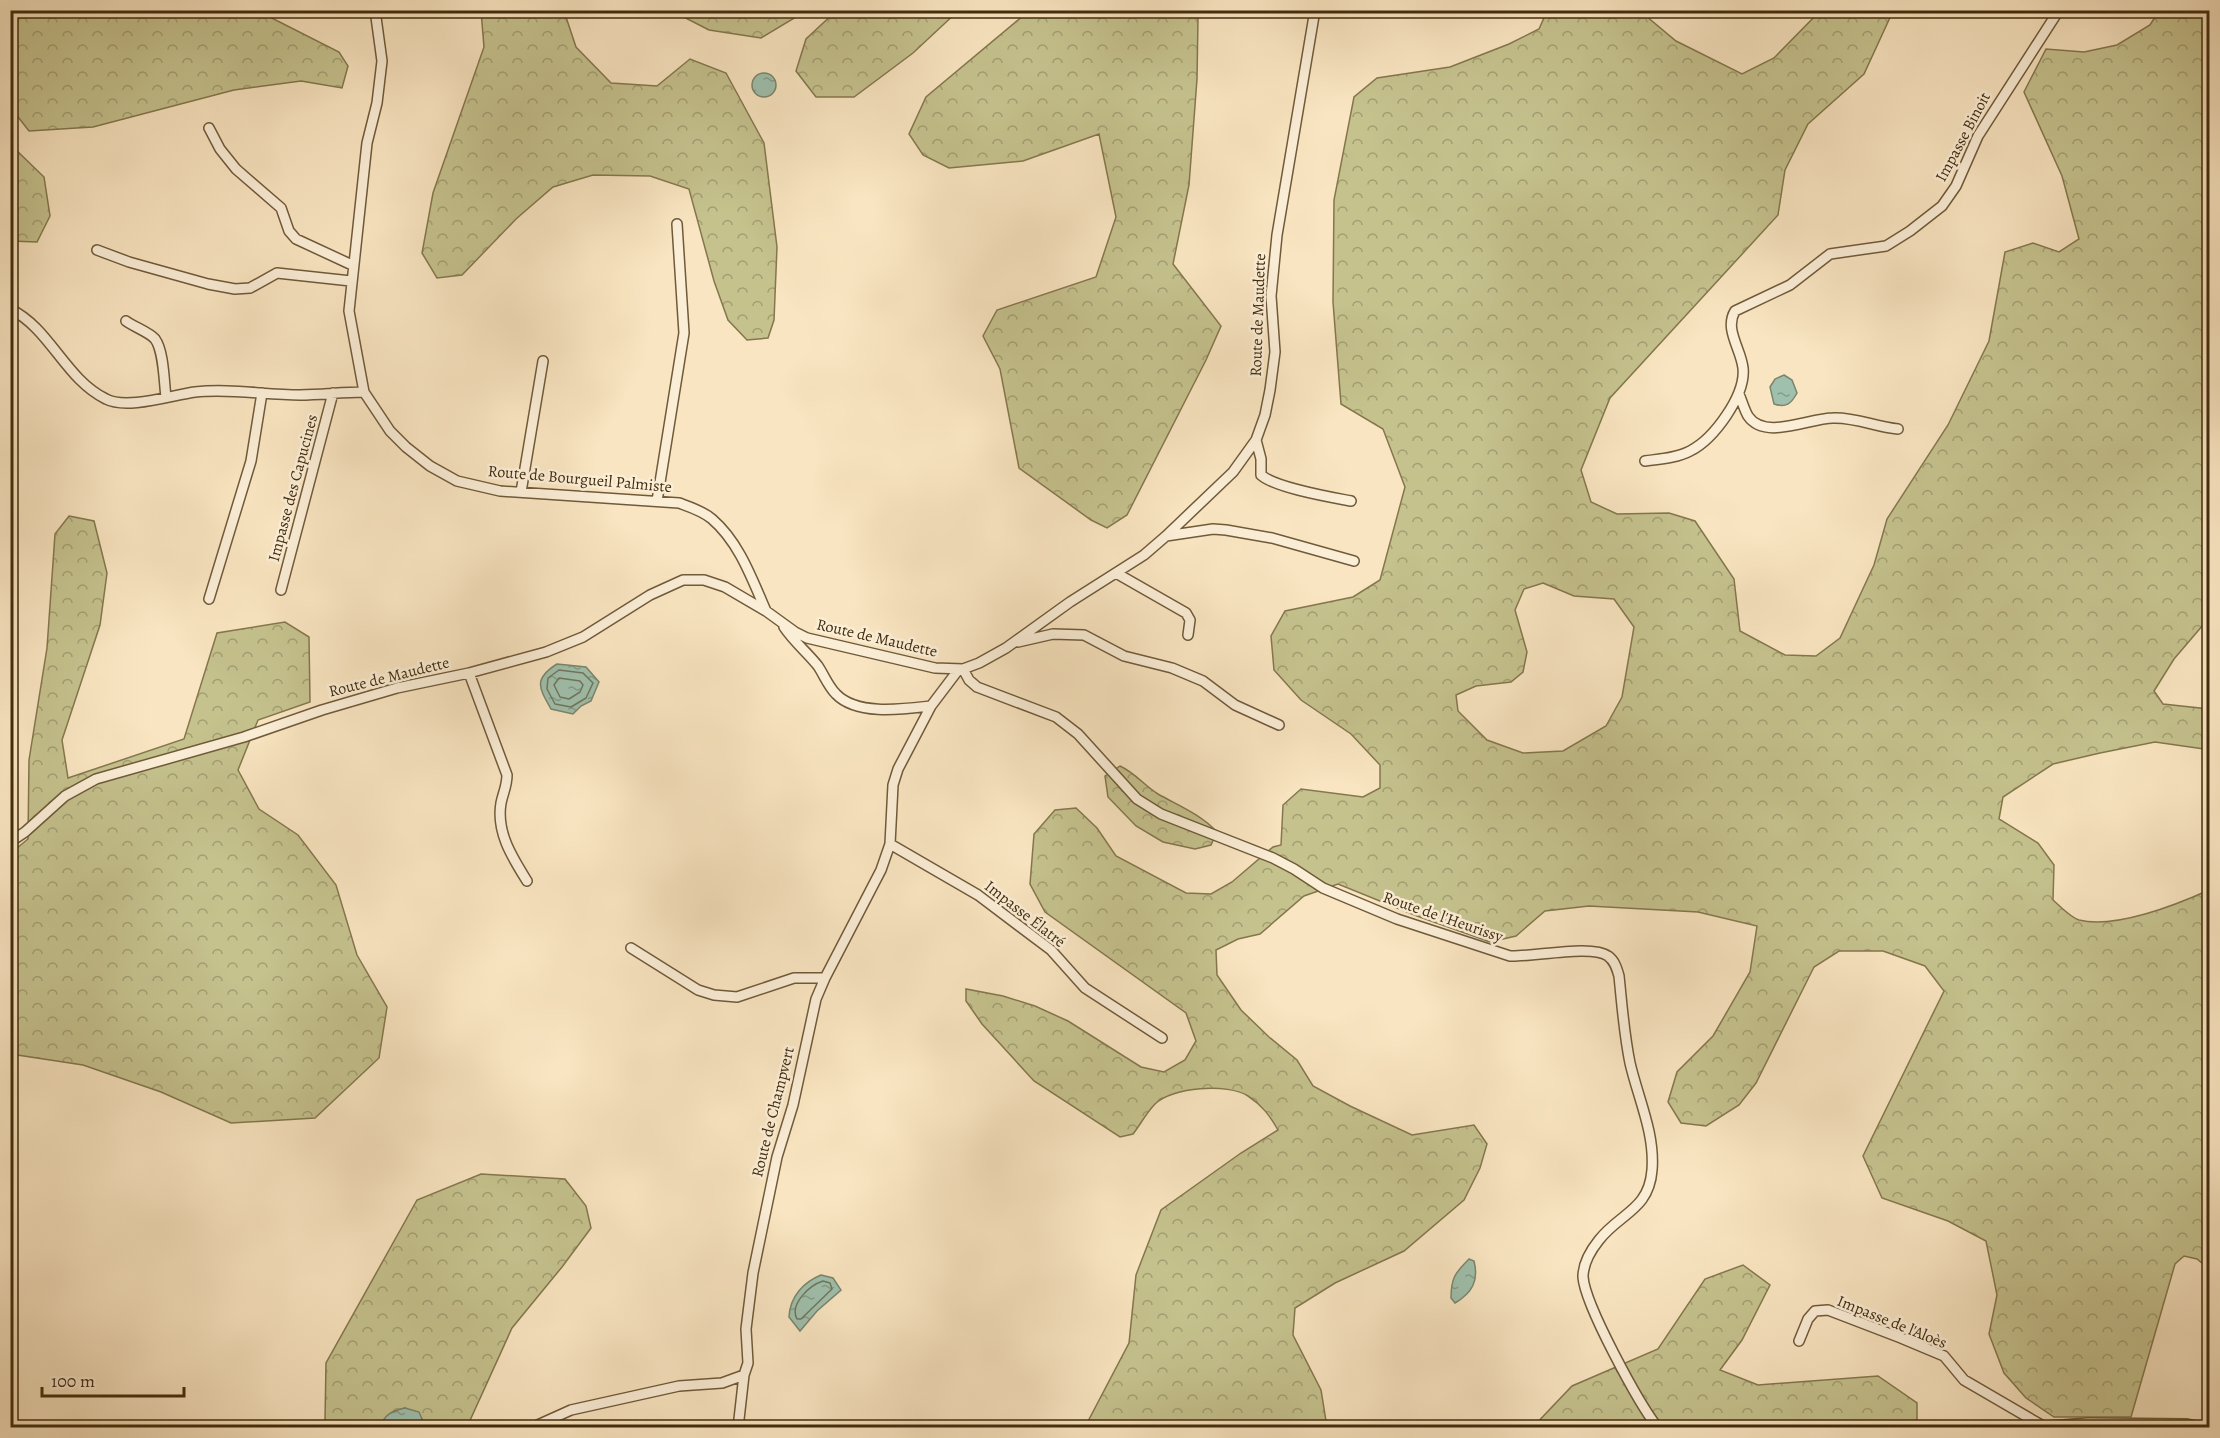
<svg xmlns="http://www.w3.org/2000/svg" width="2220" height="1438" viewBox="0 0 2220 1438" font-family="Alegreya,serif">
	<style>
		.forest { fill: url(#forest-crowns); stroke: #84774d; stroke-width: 1.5; fill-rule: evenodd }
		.water { fill: url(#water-ripples); stroke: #7a856d; stroke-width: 1.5 }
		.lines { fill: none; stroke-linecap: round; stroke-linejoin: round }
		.shore { stroke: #70765c; stroke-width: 1.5 }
		.minor-casing { stroke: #705a39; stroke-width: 12 }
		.minor { stroke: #fbeed7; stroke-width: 9 }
		.labels { text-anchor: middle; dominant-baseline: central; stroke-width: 5; stroke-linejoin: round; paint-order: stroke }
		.street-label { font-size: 16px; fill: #422c0c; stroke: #fbeed7 }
	</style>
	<defs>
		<pattern id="forest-crowns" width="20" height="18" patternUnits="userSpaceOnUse" patternTransform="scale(1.5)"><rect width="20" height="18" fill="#c5c28e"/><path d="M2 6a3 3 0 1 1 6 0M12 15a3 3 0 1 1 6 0" fill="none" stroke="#a29e72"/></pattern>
		<pattern id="water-ripples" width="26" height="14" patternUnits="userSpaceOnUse" patternTransform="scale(1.5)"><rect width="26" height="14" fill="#9fc0ad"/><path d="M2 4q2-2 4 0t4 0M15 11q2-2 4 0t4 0" fill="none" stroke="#839c8b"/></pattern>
	</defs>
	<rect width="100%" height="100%" fill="#f9e5c1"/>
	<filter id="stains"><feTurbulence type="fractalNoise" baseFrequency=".00333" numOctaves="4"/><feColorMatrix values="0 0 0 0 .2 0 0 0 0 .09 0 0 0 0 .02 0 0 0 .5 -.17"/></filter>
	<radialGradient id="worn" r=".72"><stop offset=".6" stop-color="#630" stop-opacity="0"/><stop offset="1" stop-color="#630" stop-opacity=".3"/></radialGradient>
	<path class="forest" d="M1030,10H1196L1198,18L1197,79L1189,185L1173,264L1221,326L1206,360L1127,515L1107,528L1091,520L1019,468L1000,369L983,336L997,310L1096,277L1116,217L1099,134L1023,161L949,168L923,155L909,134L926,97Z
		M10,11H258L339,52L348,66L342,88L301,81L234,90L93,127L29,131L11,108Z
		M481,11H564L576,47L611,83L657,86L690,59L726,73L764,143L777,247L774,320L768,338L747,340L728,320L714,281L689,189L650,176L593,175L553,187L516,219L462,275L437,278L422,253L433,193L484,47Z
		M672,11H806L761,38L709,30Z
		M836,11V10L958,11L913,53L854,97H816L796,71L806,39Z
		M1547,11H1640L1676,41L1742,74L1774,58L1820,11H1893L1864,74L1808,124L1785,170L1778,215L1610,398L1581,470L1591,502L1617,514L1669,513L1695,521L1734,579L1740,631L1785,655L1816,656L1840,638L1874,565L1887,519L1948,425L1989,341L2005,252L2033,243L2059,252L2079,239L2062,176L2024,92L2046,49L2084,52L2117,45L2150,25L2159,11H2209V618L2174,659L2154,691L2163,704L2209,709V747L2204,749L2155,742L2100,753L2053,764L2003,797L1999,819L2038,843L2054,865L2053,900C2060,906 2070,917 2079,920C2115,929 2176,905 2209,890V1269L2197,1259L2184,1256L2175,1264L2131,1417H2054L2026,1398L2004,1373L1989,1334L1997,1295L1986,1241L1948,1221L1882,1198L1863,1156L1944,991L1925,966L1883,951H1839L1814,967L1756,1083L1739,1105L1706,1126L1681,1123L1668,1102L1677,1072L1713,1036L1750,972L1757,926L1698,912L1589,906L1545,911L1516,936L1490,942L1417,916L1338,884L1304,896L1260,934L1238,939L1216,950L1217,975L1241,1010L1269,1037L1297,1060L1313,1086L1350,1106L1412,1135L1474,1125L1487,1144L1480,1168L1464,1200L1404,1251L1335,1283L1295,1308L1293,1335L1321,1390L1327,1427H1085L1129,1343L1136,1275L1161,1210L1241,1153L1278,1130C1270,1116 1262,1105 1248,1096C1228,1083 1172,1087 1155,1104C1147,1112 1140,1125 1133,1134L1120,1137L1034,1081L982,1024L966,1001V989L1003,996L1035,1006L1068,1021L1141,1067L1164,1072L1185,1060L1196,1041L1186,1013L1045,912L1030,884L1034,834L1055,810L1076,808L1097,828L1116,856L1186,893L1211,894L1232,882L1273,847L1281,845L1283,805L1301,789L1363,797L1380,788V765L1351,734L1301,700L1274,670L1271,636L1285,611L1353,597L1380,580L1405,487L1383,429L1341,404L1333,302L1334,200L1354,97L1377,78L1450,67L1509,44L1539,29ZM1543,583L1574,596L1614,599L1634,627L1622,697L1606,726L1563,751L1523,753L1487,740L1458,711L1456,695L1476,686L1511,682L1523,672L1527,652L1515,610L1524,589Z
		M10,144L44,177L50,216L37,242L11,241Z
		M69,516L94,521L107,573L100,625L62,740L68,778L184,739L217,633L285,622L309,637L310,702L258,720L238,770L259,809L298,835L336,885L357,955L387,1007L379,1058L315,1118L231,1123L161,1092L83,1065L11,1054V853L28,839L29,760L47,648L55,534Z
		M1120,766C1135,773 1144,785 1158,794C1179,806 1200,814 1217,832L1211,845L1195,849L1163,842L1136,826L1108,797L1105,776Z
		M481,1174L565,1179L586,1206L591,1228L562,1267L512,1328L467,1427H418L422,1419L405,1408C393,1411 384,1414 381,1427H333L325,1421L326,1363L417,1200Z
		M1743,1265L1770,1285L1742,1340L1720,1370L1758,1385L1878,1376L1917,1403V1427L1532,1428L1572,1386L1658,1349L1705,1279Z"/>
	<path class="water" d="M752 85a12 12 0 1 1 24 0a12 12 0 1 1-24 0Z
		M1784,375L1792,380L1797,393C1791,404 1786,408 1774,404L1770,387L1775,379Z
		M557,664L586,667L599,682L591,701L581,706L573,714L551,709C539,688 533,679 557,664Z
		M1469,1259L1474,1261C1479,1281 1472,1293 1455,1303L1451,1298C1451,1278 1455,1273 1469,1259Z
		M821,1275L833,1278L841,1290L817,1311L800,1331L789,1317C790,1296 804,1282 821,1275Z
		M405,1408L419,1412L422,1419L418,1427H381C384,1414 393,1411 405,1408Z"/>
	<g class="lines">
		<path class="shore" d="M559,670L583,673L593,683L586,698L571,707L555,704L547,689L548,678Z
			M559,678L580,681L583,685L580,692L569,699L560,697L554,685Z
			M823,1281L830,1283L832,1289L801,1319H797C789,1304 810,1285 823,1281Z"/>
		<g class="minor-casing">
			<path id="minor" d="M375,10L382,61L377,103L367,143L349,311L364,392L390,431L406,447L430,466L457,481L500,491L679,503C690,507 703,511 712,519C739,542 752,579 766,611
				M209,128L220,149L236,169L281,208L289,231L296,239L352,265
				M97,250L129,262L208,284L235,289L250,288L277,273L351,281
				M10,309C50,328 65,379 106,399C127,410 172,395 195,392C230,388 265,395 300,395C321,395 342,392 364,392
				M126,321C134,327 149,332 155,339C164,351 164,383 166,397
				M1739,394C1742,401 1744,409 1748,416C1765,441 1809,418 1833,418C1855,417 1876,427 1898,429
				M1256,440L1261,459V475C1276,488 1330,497 1351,501
				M1645,461C1660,459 1677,458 1690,451C1714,439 1746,395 1743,368C1741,349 1724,329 1735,311L1790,285L1830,254L1886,246L1910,231L1942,206L1956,186L1978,136L2059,10
				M521,492L543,361
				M657,501L684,333L677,224
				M1166,536L1213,529L1226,530L1272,538L1354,561
				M1116,573L1186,613L1190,620L1188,635
				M281,590L333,393
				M209,599L251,461L262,393
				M784,627C794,642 807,652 818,666C824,675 828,686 836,694C857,716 904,709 931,706
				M1018,642L1053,634L1084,635L1124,656L1172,668L1203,681L1235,705L1279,725
				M963,669L969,680L977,687L1056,717L1078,734L1137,799L1161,814L1273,858L1294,869L1323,888L1397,919L1510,956C1534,957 1592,944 1608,956C1615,961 1617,969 1619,976C1622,1005 1624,1034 1630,1063C1638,1098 1655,1133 1652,1170C1649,1210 1620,1213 1599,1240C1591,1250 1583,1263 1583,1277C1585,1305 1639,1404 1658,1428
				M469,673L507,775C507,786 503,793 501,803C496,832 512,857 527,881
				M10,842L25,832L65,796L96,779L244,737L322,710L397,688L469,673L546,652L583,637L650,595L683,580H704L725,587L766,611L795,632L807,638L935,668L963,669L979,663L1006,648L1070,602L1144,555L1166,536L1233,472L1256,440L1265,415L1270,390L1275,352L1271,296L1277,235L1315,10
				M890,844L978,895L1051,950L1085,988L1162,1038
				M631,948L698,990L714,995L737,997L794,978H825
				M1799,1341L1808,1319L1815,1311L1828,1310L1901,1338L1944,1356L1964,1380L2043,1426
				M2038,1427L2088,1423L2187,1424L2206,1428
				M531,1428L571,1410L679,1386L722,1383L744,1375L748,1363L746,1329L753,1273L777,1157L793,1105L816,999L825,978L881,870L890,844L893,785L898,769L931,706L959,669
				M738,1428L744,1375"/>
		</g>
		<use href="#minor" class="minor"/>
	</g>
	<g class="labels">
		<g class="street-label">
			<text transform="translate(1963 137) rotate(-62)">Impasse Binoit</text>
			<text transform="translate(1258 315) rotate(-88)">Route de Maudette</text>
			<text transform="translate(580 479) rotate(5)">Route de Bourgueil Palmiste</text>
			<text transform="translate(293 488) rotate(-75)">Impasse des Capucines</text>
			<text transform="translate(877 638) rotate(13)">Route de Maudette</text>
			<text transform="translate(389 677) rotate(-14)">Route de Maudette</text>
			<text transform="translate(1025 914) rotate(38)">Impasse Élatré</text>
			<text transform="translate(1443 917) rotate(19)">Route de l'Heurissy</text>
			<text transform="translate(773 1112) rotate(-76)">Route de Champvert</text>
			<text transform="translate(1892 1322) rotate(22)">Impasse de l'Aloès</text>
		</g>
	</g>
	<rect width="2220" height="1438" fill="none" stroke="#f9e5c1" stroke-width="36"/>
	<rect x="12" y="12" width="2196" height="1414" fill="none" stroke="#422c0c" stroke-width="3"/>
	<rect x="18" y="18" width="2184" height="1402" fill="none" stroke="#422c0c" stroke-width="1.5"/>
	<path d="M42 1387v9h142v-9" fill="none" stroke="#422c0c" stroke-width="3"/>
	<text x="51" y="1387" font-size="18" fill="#422c0c" stroke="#fbeed7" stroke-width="4.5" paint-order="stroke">100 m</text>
	<rect width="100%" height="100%" filter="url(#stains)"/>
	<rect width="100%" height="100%" fill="url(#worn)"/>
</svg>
